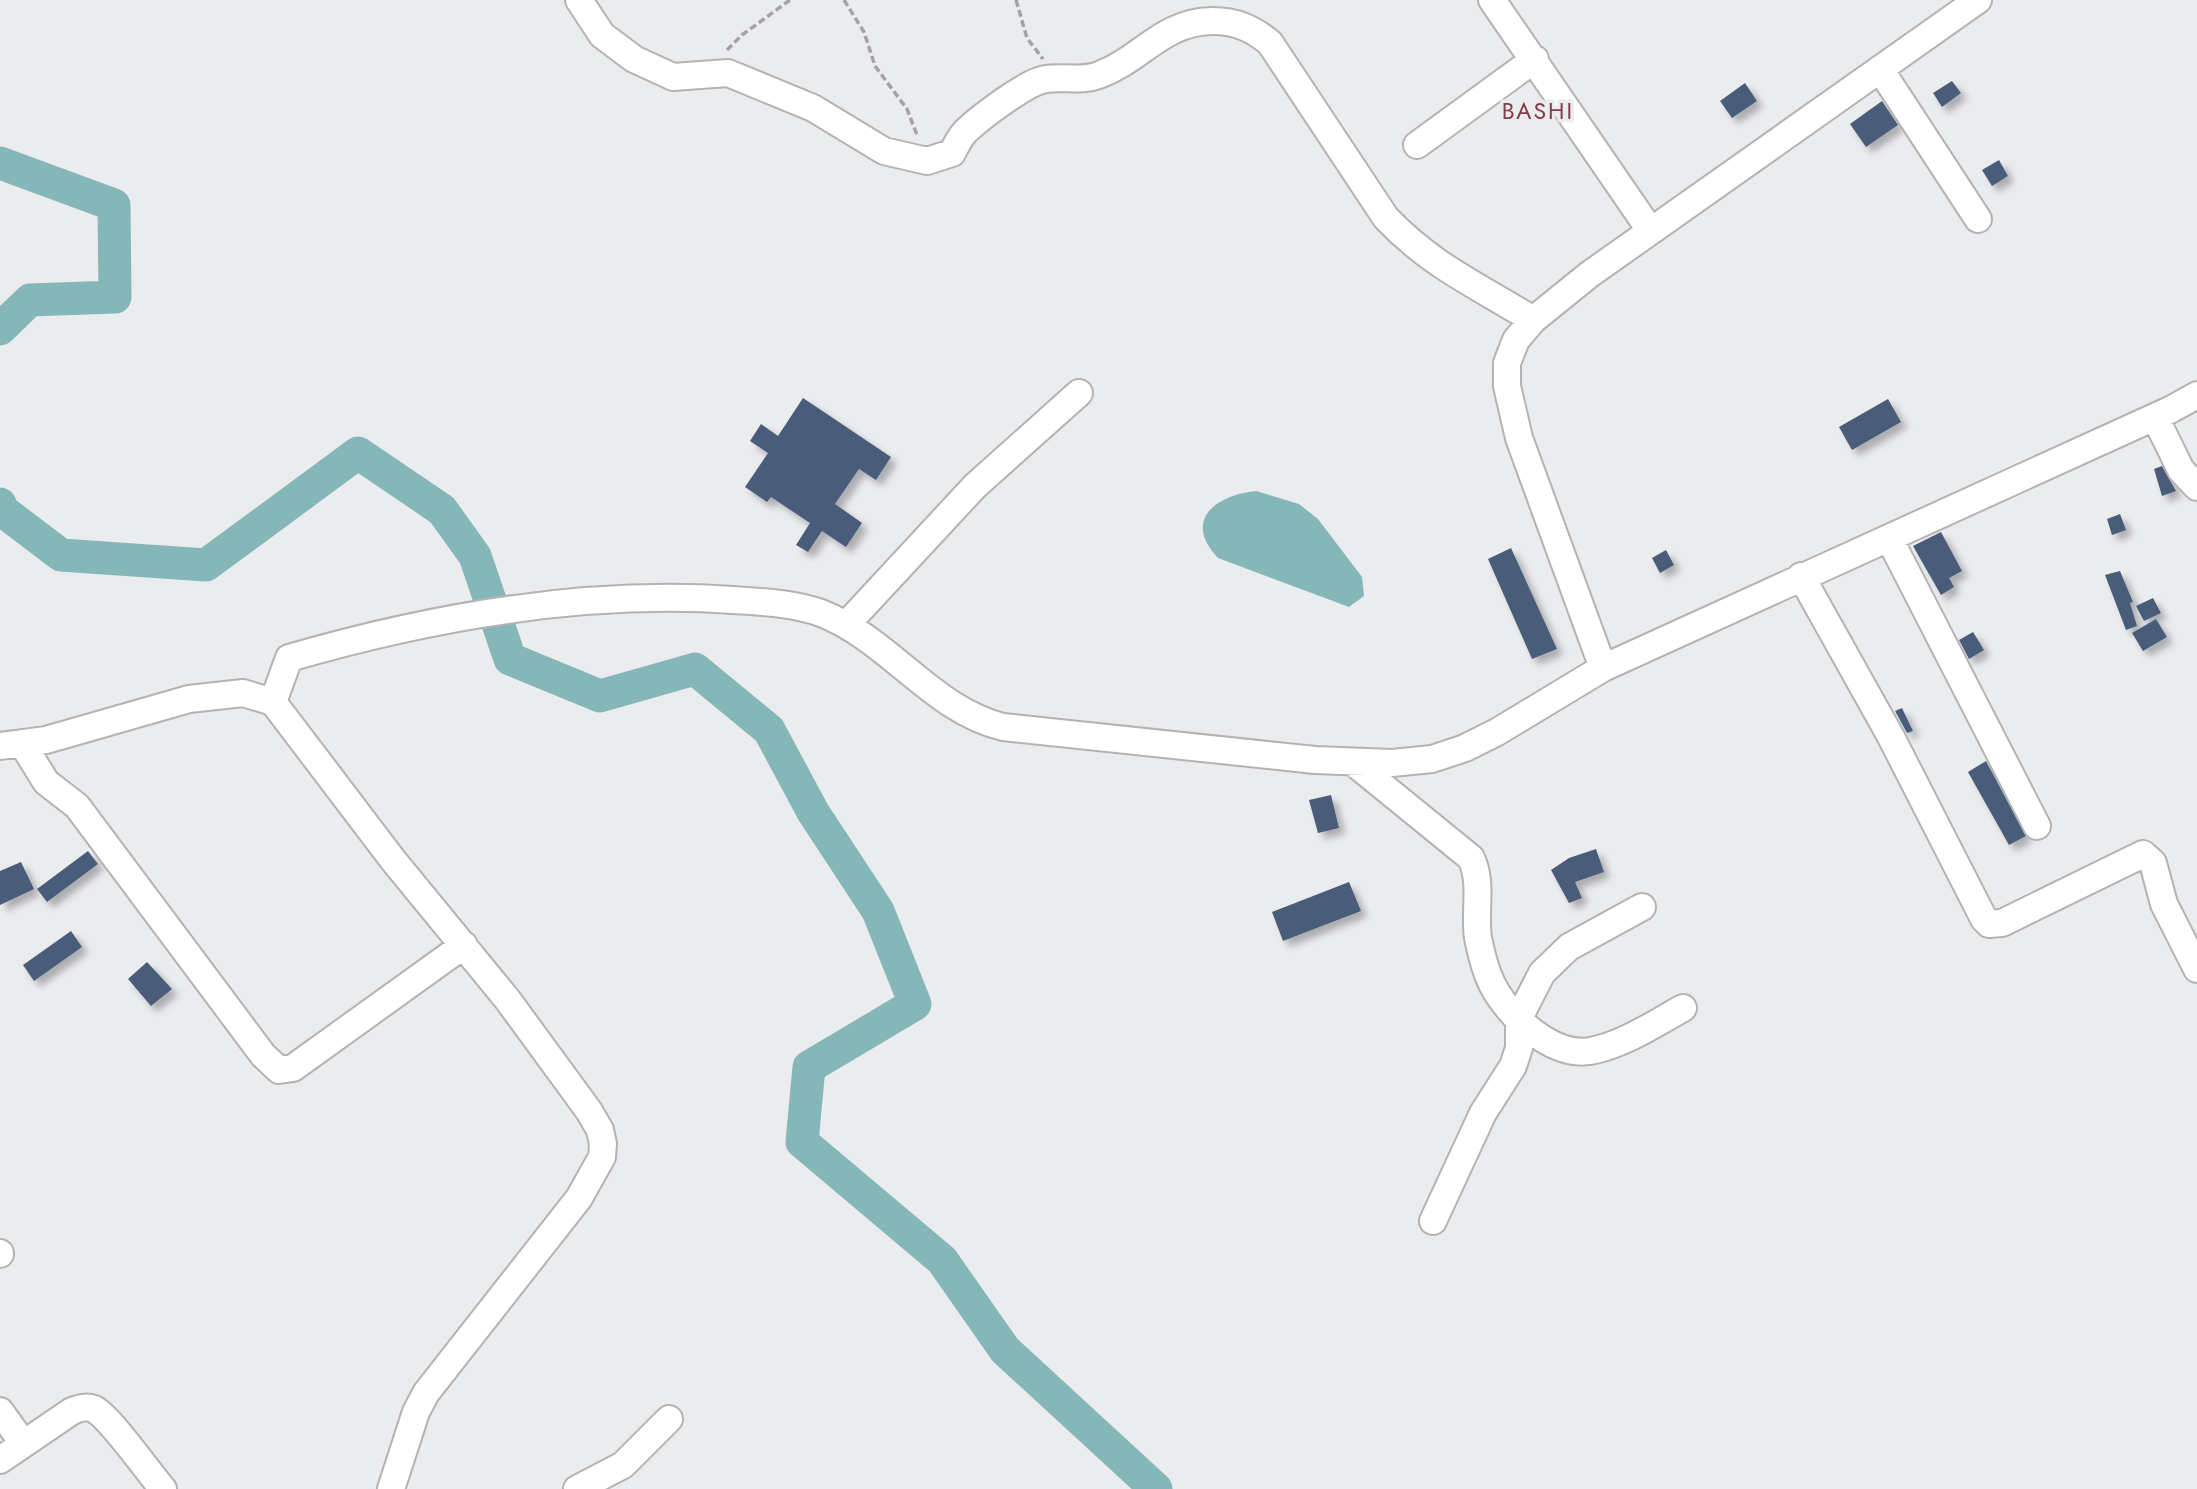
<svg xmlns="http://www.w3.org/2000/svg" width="2197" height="1489" viewBox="0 0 2197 1489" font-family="Jost,sans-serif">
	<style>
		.water { fill: #85b7b9 }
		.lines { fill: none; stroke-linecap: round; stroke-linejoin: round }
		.river { stroke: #85b7b9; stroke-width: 33 }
		.building { fill: #485d7a; filter: url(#shadow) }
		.minor-casing { stroke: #b2b3b4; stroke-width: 30 }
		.path { stroke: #a2a3a5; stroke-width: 3.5; stroke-dasharray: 7 3.5; stroke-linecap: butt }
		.minor { stroke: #fff; stroke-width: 26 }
		.labels { text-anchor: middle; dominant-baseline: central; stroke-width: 7; stroke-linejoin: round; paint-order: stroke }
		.quarter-label { font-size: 23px; letter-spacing: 2px; fill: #823a49; stroke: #ebecee }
	</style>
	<defs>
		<filter id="shadow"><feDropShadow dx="6" dy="6" stdDeviation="3.5" flood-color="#0004"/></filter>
	</defs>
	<rect width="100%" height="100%" fill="#ebecee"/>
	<path class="water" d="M1256,491L1299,504L1318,519L1362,577L1364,596L1349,607L1218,558C1182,520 1216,495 1256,491Z"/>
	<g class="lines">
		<path class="river" d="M0,163L114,205L115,297L30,300L0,329
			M0,504L3,511L61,555L206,565L358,453L442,510L475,556L510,659L600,696L695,669L769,730L813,812L878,911L915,1004L809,1067L802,1142L942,1260L1005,1350L1156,1489"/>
	</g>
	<path class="building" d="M1952,81L1961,93L1942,107L1933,93Z
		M1745,83L1757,101L1732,118L1720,101Z
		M1882,101L1898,125L1866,147L1850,124Z
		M1999,160L2008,176L1992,186L1982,170Z
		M803,398L891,457L876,480L859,469L835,504L862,523L846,547L822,531L808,552L796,545L810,523L771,497L767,502L745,487L768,453L750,441L761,424L778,436Z
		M1888,399L1901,422L1852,450L1839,427Z
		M2162,466L2176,491L2162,496L2154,469Z
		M2120,514L2126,530L2112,535L2107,519Z
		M1941,532L1962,571L1949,578L1954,587L1941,595L1913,546Z
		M1511,548L1557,649L1532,659L1488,559Z
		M1666,550L1674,565L1660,573L1652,558Z
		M2120,571L2133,602L2130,603L2137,626L2126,630L2105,575Z
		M2153,598L2161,613L2144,621L2136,606Z
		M2156,619L2167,637L2143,651L2132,633Z
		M1973,632L1984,650L1969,659L1959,640Z
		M1902,708L1913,731L1907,733L1895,711Z
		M1986,761L2026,836L2009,845L1968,772Z
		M1331,795L1339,828L1318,833L1309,800Z
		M1596,849L1604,872L1575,882L1582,898L1569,903L1551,870L1569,858Z
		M88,851L98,864L47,902L37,889Z
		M21,862L34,889L0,905V871Z
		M1349,882L1361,911L1283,941L1272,912Z
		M71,931L82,947L34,981L23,965Z
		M147,962L172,989L151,1006L128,979Z"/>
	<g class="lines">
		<g class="minor-casing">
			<path id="minor" d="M579,0L602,35L634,59L673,77L728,73L813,108L884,151L927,161L952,153C956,146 960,136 967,130C981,117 1028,81 1046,79C1064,76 1081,82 1099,75C1142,59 1162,22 1212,21C1236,21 1252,28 1270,43L1386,218C1433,267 1477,285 1533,320
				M1492,0L1650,230
				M1880,69L1978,219
				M1417,145L1535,59
				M2155,417L2181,470L2197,487
				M1889,538L2037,826
				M1801,576L1891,737L1984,919L1989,924L2002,923L2143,854L2153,863L2164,904L2197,969
				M846,625L975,486L1079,393
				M1603,668L1519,438L1507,386V363L1516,340L1533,320L1590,274L1978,0
				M273,702L393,860L507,999L589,1111L600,1130L603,1144L602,1157L579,1198L426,1393L416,1412L391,1489
				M22,743L46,782L77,806L263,1055L279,1070L293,1068L464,945
				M0,746L46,740L189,699L243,693L273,702L289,658C430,617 586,590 733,600C762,602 793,603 821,613C890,640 931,709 1003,727L1315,760L1392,763L1432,759L1465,748L1497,732L1603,668L2170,410L2197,395
				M1353,762L1471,858C1483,883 1474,911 1478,938C1481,953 1485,970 1492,984C1508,1016 1552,1057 1590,1051C1623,1045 1654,1024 1683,1008
				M1433,1221L1483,1113L1513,1066L1519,1048V1018L1542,973L1569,947L1642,907
				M0,1253V1254
				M0,1411L23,1443
				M0,1460L72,1411C80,1408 86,1406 94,1409C110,1417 149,1473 163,1489
				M577,1489L623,1465L669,1419"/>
		</g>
		<path class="path" d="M844,0L864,32L875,66L907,109L917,135
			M1016,0L1027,38L1043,59
			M727,50L742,35L790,0"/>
		<use href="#minor" class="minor"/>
	</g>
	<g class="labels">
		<g class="quarter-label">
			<text x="1538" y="111">BASHI</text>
		</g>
	</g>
</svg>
